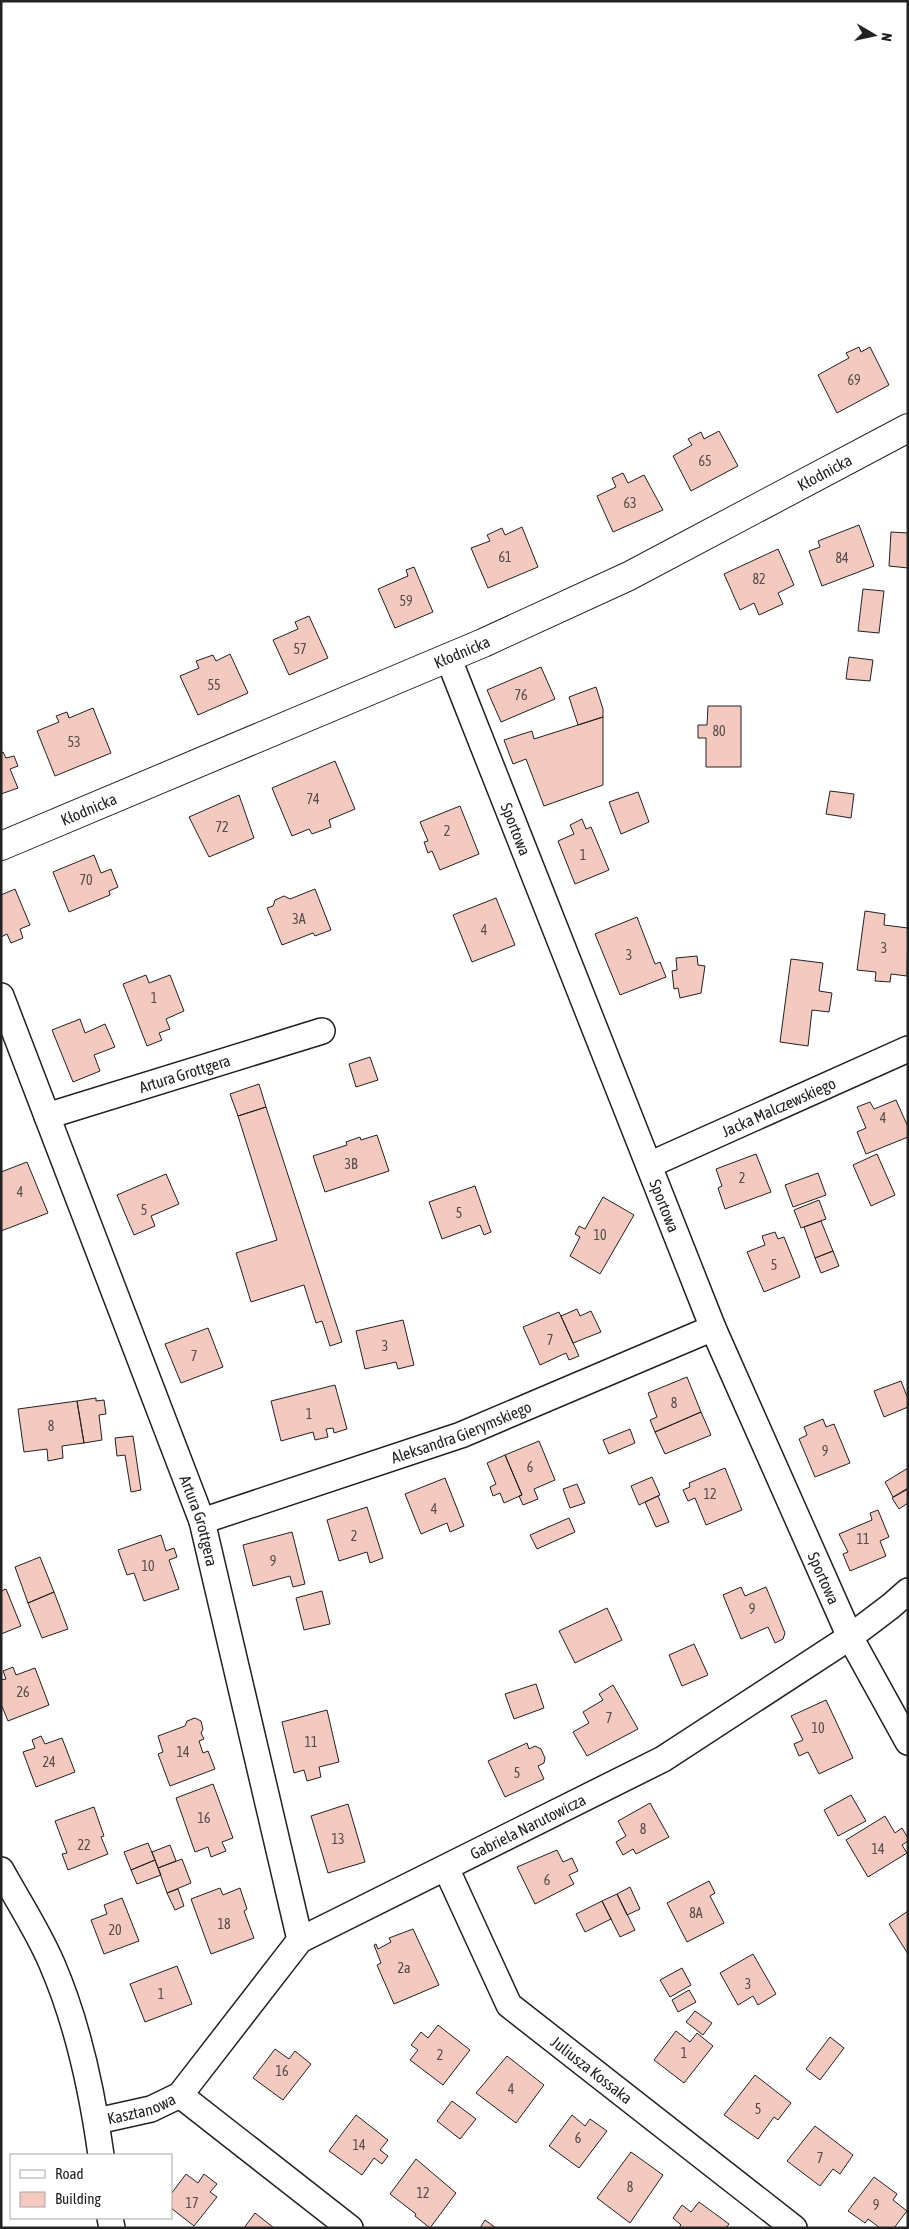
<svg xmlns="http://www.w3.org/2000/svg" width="909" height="2229" viewBox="0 0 909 2229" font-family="'Asap Condensed',sans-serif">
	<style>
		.building { fill: #f3c9c0; stroke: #222 }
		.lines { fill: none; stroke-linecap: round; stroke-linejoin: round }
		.minor-casing { stroke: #222; stroke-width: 28 }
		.secondary-casing { stroke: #222; stroke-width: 30 }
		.minor { stroke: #fff; stroke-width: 25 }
		.secondary { stroke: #fff; stroke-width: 28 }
		.labels { text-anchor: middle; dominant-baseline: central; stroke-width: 4; stroke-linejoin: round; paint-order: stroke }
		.number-label { font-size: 14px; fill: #564c4a }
		.street-label { font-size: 16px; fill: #222; stroke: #fff }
	</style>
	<rect width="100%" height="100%" fill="#fff"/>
	<path class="building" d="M859,347L861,352L870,347L889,385L837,413L818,375L849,358L846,353Z
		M719,431L738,466L691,491L673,456L692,445L688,439L701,432L704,439Z
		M623,473L628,483L644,475L663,510L613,532L597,496L616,487L612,478Z
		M859,525L874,566L822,586L809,551L820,547L818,541Z
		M522,527L538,567L488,588L471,548L490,541L487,535L502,528L505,535Z
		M891,532L908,533V568L889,566Z
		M778,549L794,585L778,593L783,604L759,615L754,603L740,610L724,574Z
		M414,567L433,612L395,628L378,589L408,576L406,570Z
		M863,589L884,591L879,633L858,631Z
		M309,616L328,658L289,675L273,640L298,629L295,622Z
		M230,654L248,693L198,715L180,676L199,668L196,661L213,655L216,661Z
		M849,657L873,660L870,681L846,679Z
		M541,667L555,699L501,722L487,690Z
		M596,687L603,709V717L578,725L569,697Z
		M708,706H741V767H706V738H698V725H707Z
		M93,708L111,753L55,776L37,731L59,722L56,716L67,712L69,718Z
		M603,717V785L544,806L526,759L513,764L504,740L532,731L534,739Z
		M3,752L6,758L14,756L18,766L10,769L18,788L1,794V753Z
		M335,761L355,809L329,820L331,827L312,834L309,829L292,836L272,788Z
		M830,791L854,794L851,818L826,814Z
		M638,792L649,822L621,834L609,802Z
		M239,795L254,838L209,857L189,817Z
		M460,806L479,854L440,870L432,851L428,853L424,842L428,841L420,822Z
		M582,819L586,829L591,827L609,870L575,884L558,841L574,834L570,825Z
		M94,855L101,873L111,869L118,887L109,891L110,895L69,912L53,872Z
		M15,889L30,925L20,929L23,938L11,943L7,934L1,937V895Z
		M315,889L331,930L315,936L313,933L282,945L267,908L273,906L275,900L284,896L290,899Z
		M496,898L515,945L472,962L453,915Z
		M865,911L885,914L884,925L908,928L907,976L891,974L890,982L875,981L876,972L857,970Z
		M637,917L655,964L660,962L666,977L620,995L595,934Z
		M697,956L698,965L705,966L701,993L680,998L678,988L674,989L672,971L677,970L676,958Z
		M791,959L823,963L819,991L832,993L829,1012L812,1010L808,1046L780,1042Z
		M146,975L149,983L170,975L184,1011L166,1019L170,1029L159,1033L162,1040L147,1046L123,984Z
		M80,1019L85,1033L105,1024L115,1047L94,1055L100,1071L73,1082L52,1030Z
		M370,1057L378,1080L356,1087L349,1064Z
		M259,1084L266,1107L238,1116L230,1094Z
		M896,1100L908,1127V1137L866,1154L857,1132L866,1128L857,1107L870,1102L874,1109Z
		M266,1107L342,1342L330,1346L322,1321L316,1323L304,1285L251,1302L236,1253L277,1240L238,1116Z
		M377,1135L389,1171L325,1192L313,1156L347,1145L346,1142L360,1137L361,1140Z
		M756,1154L771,1192L725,1209L718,1188L722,1186L716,1169Z
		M877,1154L895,1195L871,1206L853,1165Z
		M27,1162L48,1213L1,1231V1172Z
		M818,1173L826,1195L793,1207L785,1185Z
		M166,1174L179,1204L151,1216L155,1226L134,1235L117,1195Z
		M475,1186L491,1232L484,1235L480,1225L442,1239L429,1202Z
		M603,1197L634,1215L600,1274L570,1256L580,1237L575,1234L579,1226L585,1229Z
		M819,1200L826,1219L801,1228L794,1210Z
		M821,1221L833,1251L815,1258L804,1227Z
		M775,1232L778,1239L784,1237L800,1277L764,1292L747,1252L765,1245L762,1236Z
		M833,1251L839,1266L821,1273L815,1258Z
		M577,1309L580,1316L591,1311L601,1332L573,1343L561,1316Z
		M559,1312L579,1356L569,1360L566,1353L540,1365L523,1327Z
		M403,1320L414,1365L398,1369L396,1362L365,1369L356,1331Z
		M208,1328L223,1367L181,1383L165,1344Z
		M687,1377L701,1412L655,1432L650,1420L657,1417L648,1393Z
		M901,1381L908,1399V1407L884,1417L874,1391Z
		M335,1385L347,1429L334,1433L333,1428L326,1429L328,1437L315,1440L313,1432L281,1441L271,1401Z
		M96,1398V1401L104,1400L106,1414L99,1415L102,1440L84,1443L77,1401Z
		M77,1401L84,1443L62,1446L63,1458L48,1461L47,1449L24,1452L18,1409Z
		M701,1412L711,1435L665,1454L655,1432Z
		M823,1419L826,1427L834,1424L850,1463L815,1477L799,1439L807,1435L804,1427Z
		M630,1429L635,1443L609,1454L603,1440Z
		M133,1436L141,1490L131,1492L125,1455L117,1456L115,1438Z
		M539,1441L555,1480L534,1489L538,1499L523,1505L519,1496L522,1495L505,1455Z
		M505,1455L522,1495L504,1503L500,1493L493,1496L490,1487L496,1484L487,1463Z
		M725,1468L742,1510L706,1525L695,1498L688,1501L683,1490L690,1487L689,1483Z
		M908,1468V1488L893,1497L885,1482Z
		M652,1477L660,1495L639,1505L631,1486Z
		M445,1478L464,1526L450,1532L447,1523L421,1534L405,1494Z
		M577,1484L585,1503L570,1508L563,1489Z
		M908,1489V1503L899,1509L892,1498Z
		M658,1496L669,1522L656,1527L645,1502Z
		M367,1507L383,1558L370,1563L367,1552L339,1561L327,1520Z
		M878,1510L889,1537L880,1541L886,1556L850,1571L843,1554L848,1552L839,1534L872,1520L870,1513Z
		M569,1518L575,1532L537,1549L530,1535Z
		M292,1532L305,1584L293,1587L290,1576L253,1586L243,1545Z
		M161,1535L166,1551L174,1548L177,1557L169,1560L179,1589L144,1601L134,1573L127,1575L118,1550Z
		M40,1557L54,1592L28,1603L15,1567Z
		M741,1587L745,1596L766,1587L785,1633L783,1639L775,1643L768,1627L741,1639L723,1595Z
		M6,1589L21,1626L1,1634V1591Z
		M322,1591L330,1624L304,1630L296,1598Z
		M54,1592L68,1629L42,1638L28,1603Z
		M607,1608L622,1640L575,1663L559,1631Z
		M694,1644L708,1675L682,1686L669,1655Z
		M13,1667L16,1675L35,1668L49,1705L8,1721L1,1704V1680L6,1679L3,1671Z
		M536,1684L544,1708L514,1719L505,1694Z
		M613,1685L638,1729L587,1756L573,1732L589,1723L583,1712L603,1700L599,1694Z
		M826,1700L853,1758L819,1774L808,1752L799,1756L794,1744L803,1740L791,1716Z
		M327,1710L339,1762L319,1767L321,1777L307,1781L304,1770L294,1773L282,1722Z
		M195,1718L201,1721L203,1729L201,1733L204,1739L199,1741L203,1753L208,1751L215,1769L170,1786L158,1754L163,1752L158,1736L185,1726L187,1721Z
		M41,1736L45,1744L62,1738L75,1772L36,1787L23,1752L35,1748L32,1740Z
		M527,1743L529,1749L535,1746L541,1749L545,1758L544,1763L538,1766L544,1779L505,1797L488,1761Z
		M213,1784L233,1838L222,1842L226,1851L211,1857L208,1847L195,1852L176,1798Z
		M851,1795L866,1821L838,1836L824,1810Z
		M650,1803L669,1837L636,1854L633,1849L623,1855L616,1842L626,1836L618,1821Z
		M348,1804L365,1862L328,1873L311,1816Z
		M94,1807L104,1836L101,1837L108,1854L68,1870L62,1854L67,1853L55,1821Z
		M885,1816L895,1833L902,1828L908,1838V1841L902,1845L907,1853L868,1877L846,1840Z
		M148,1843L155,1860L131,1870L124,1852Z
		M170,1845L176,1861L158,1868L152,1852Z
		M557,1850L563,1862L572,1858L578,1871L569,1875L574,1884L535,1904L517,1867Z
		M182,1859L191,1883L167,1893L158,1868Z
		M155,1860L161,1875L137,1884L131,1870Z
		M709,1881L715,1893L710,1896L724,1923L687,1942L667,1903Z
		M630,1887L640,1909L627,1915L617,1894Z
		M220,1888L223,1895L240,1888L247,1909L244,1911L254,1938L211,1954L191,1899Z
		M178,1889L184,1906L175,1910L167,1893Z
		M617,1894L635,1930L620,1937L602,1901Z
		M122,1898L139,1941L104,1954L91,1920L107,1914L104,1905Z
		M602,1901L611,1919L585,1932L576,1914Z
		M908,1911V1954L889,1924Z
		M413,1929L439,1985L394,2004L377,1965L381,1963L374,1945L376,1944L378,1949L391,1942L389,1938Z
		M753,1954L776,1994L758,2005L753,1996L738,2005L720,1973Z
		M177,1966L192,2004L145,2022L130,1984Z
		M682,1968L691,1985L670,1997L660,1980Z
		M689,1990L696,2002L678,2012L672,2000Z
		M695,2011L712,2023L703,2035L686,2022Z
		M438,2025L470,2050L443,2085L410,2060L418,2050L411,2045L421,2032L428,2038Z
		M676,2031L690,2042L697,2033L713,2046L684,2083L654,2060Z
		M830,2037L844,2048L820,2080L806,2069Z
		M275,2049L289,2059L295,2051L311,2064L283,2100L253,2078Z
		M507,2056L544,2085L516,2123L476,2093Z
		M755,2075L791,2103L778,2120L774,2117L758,2139L724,2115Z
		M452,2101L476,2119L460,2139L437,2121Z
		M356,2115L388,2140L380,2150L388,2156L382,2164L374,2158L362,2175L329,2151Z
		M572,2115L585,2126L590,2119L607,2131L579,2168L549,2146Z
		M815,2126L853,2155L840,2174L833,2169L820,2186L787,2161Z
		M631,2152L663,2175L630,2223L597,2198Z
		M416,2159L456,2193L430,2228L415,2216L416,2214L390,2194Z
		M186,2174L198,2183L204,2174L217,2184L210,2192L217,2197L194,2226L171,2208V2194Z
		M874,2177L897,2194L893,2200L907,2211L894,2228H880L868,2219L865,2223L848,2211Z
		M699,2202L729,2224L726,2228H679L681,2225L673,2218L682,2205L691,2212Z
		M255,2213L274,2228H244Z
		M485,2220L496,2228H480Z"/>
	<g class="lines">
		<g class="minor-casing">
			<g id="minor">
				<path id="s1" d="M448,657L713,1328L850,1637L908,1742"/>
				<path id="s2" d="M1,996L202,1521L300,1940"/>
				<path id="s3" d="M47,1116L322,1031"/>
				<path id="s4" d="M649,1165L908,1049"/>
				<path id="s5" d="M202,1521L461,1435L713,1328"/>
				<path id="s6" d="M446,1868L509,2005L794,2228"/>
				<path d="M1,1870C18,1901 38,1931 52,1964C78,2024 92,2090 101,2155"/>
				<path d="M180,2095L350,2228"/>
				<path id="s7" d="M97,2121L151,2109L180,2095L300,1940L663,1759L850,1637L891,1606L908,1591"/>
				<path d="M110,2218L112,2228"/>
			</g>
		</g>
		<g class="secondary-casing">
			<g id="secondary">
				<path id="s8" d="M1,846L483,643L629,576L908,428"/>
			</g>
		</g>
		<use href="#minor" class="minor"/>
		<use href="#secondary" class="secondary"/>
	</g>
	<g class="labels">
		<g class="number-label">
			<text x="854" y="380">69</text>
			<text x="705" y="461">65</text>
			<text x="630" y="503">63</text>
			<text x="505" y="557">61</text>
			<text x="842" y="558">84</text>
			<text x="759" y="579">82</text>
			<text x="406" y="601">59</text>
			<text x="300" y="649">57</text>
			<text x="214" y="685">55</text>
			<text x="521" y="695">76</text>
			<text x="719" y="731">80</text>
			<text x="74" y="742">53</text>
			<text x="313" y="799">74</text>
			<text x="222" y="827">72</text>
			<text x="447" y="831">2</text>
			<text x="583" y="855">1</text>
			<text x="86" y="880">70</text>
			<text x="299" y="919">3A</text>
			<text x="484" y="930">4</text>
			<text x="884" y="948">3</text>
			<text x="629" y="955">3</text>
			<text x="154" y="998">1</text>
			<text x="883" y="1118">4</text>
			<text x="351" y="1164">3B</text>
			<text x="742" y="1178">2</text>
			<text x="20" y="1192">4</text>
			<text x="144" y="1210">5</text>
			<text x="459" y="1213">5</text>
			<text x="600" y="1235">10</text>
			<text x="774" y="1265">5</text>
			<text x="550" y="1340">7</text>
			<text x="385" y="1346">3</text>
			<text x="194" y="1356">7</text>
			<text x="674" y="1403">8</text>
			<text x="309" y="1414">1</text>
			<text x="51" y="1426">8</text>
			<text x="825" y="1451">9</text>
			<text x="530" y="1467">6</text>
			<text x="710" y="1494">12</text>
			<text x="434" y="1509">4</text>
			<text x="354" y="1536">2</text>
			<text x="863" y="1539">11</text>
			<text x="273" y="1561">9</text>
			<text x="148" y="1566">10</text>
			<text x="752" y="1609">9</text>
			<text x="23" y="1692">26</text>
			<text x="609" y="1718">7</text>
			<text x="818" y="1728">10</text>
			<text x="311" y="1742">11</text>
			<text x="183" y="1752">14</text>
			<text x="49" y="1762">24</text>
			<text x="517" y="1773">5</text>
			<text x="204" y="1818">16</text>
			<text x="643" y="1829">8</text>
			<text x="338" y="1839">13</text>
			<text x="84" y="1845">22</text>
			<text x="878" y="1849">14</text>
			<text x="547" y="1880">6</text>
			<text x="696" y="1913">8A</text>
			<text x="224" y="1924">18</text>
			<text x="115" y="1930">20</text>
			<text x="404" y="1968">2a</text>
			<text x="748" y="1984">3</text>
			<text x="161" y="1994">1</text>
			<text x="684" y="2053">1</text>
			<text x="440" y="2055">2</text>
			<text x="282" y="2071">16</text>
			<text x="511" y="2089">4</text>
			<text x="758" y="2109">5</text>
			<text x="578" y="2138">6</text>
			<text x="359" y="2145">14</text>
			<text x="820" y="2158">7</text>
			<text x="630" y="2187">8</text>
			<text x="423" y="2193">12</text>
			<text x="192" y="2203">17</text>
			<text x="876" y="2205">9</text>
		</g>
		<g class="street-label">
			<text stroke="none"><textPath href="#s8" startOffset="905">Kłodnicka</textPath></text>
			<text stroke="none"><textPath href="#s8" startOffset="500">Kłodnicka</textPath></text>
			<text stroke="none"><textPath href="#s8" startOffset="95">Kłodnicka</textPath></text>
			<text stroke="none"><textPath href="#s1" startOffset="185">Sportowa</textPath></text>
			<text stroke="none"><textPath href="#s3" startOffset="144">Artura Grottgera</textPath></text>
			<text stroke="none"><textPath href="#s4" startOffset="142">Jacka Malczewskiego</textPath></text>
			<text stroke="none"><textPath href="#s1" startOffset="590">Sportowa</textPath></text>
			<text stroke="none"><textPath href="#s5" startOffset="274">Aleksandra Gierymskiego</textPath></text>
			<text stroke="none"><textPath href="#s2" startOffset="561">Artura Grottgera</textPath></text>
			<text stroke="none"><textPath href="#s1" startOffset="995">Sportowa</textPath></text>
			<text stroke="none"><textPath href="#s7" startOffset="538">Gabriela Narutowicza</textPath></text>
			<text stroke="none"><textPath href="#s6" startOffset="256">Juliusza Kossaka</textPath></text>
			<text stroke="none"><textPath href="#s7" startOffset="46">Kasztanowa</textPath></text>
		</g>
	</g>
	<rect width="909" height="2229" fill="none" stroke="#222222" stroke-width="5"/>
	<rect x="10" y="2154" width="162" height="65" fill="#ffffff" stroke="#a7a7a7"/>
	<rect x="20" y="2170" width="25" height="8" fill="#ffffff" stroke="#a7a7a7"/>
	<text x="55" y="2179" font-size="15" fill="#222222">Road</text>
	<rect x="20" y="2192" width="25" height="15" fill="#f3c9c0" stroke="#a7a7a7"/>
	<text x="55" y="2204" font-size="15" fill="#222222">Building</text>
	<g transform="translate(874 35) rotate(99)" stroke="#ffffff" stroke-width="4" paint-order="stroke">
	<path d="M0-4L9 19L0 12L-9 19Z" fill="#222222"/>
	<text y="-8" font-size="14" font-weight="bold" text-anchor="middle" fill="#222222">N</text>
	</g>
</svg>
